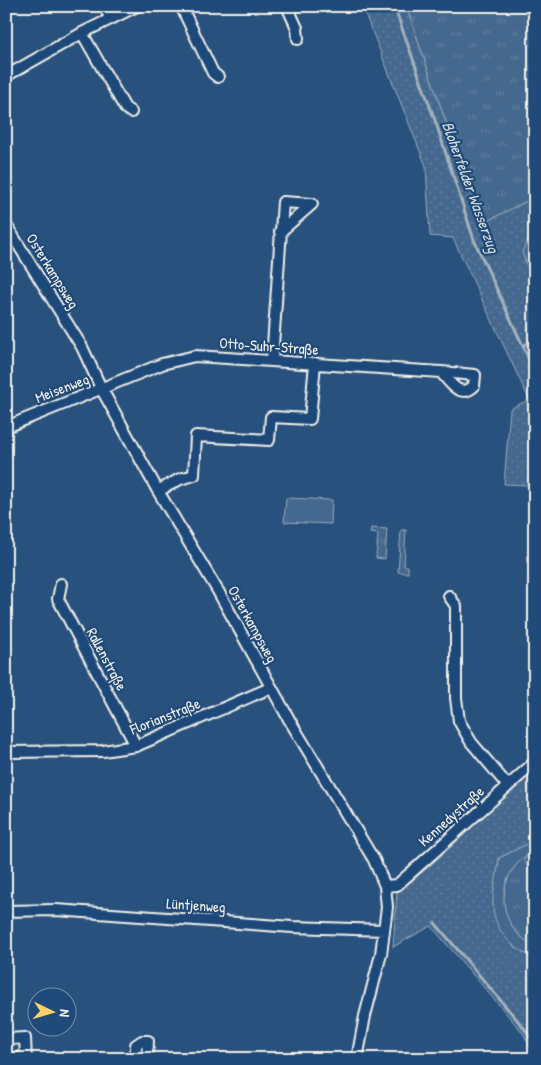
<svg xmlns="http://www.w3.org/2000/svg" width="541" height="1065" viewBox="0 0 541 1065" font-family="'Patrick Hand',sans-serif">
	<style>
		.grass { fill: url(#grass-tufts); stroke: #9cacbb }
		.forest { fill: url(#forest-crowns); stroke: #9cacbb }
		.park { fill: url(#park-dots); stroke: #9cacbb }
		.pitch { fill: #45688e; stroke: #9cacbb }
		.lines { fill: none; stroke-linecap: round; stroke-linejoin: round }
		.stream { stroke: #a4b2be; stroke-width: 3 }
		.street-casing { stroke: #f4f1e8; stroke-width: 14 }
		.street { stroke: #1f4a7a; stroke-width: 10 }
		.labels { text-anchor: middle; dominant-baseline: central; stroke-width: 4.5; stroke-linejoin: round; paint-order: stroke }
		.street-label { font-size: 15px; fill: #f4f1e8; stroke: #1f4a7a }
		.water-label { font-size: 16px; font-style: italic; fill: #d9dcda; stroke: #1f4a7a }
	</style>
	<defs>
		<pattern id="grass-tufts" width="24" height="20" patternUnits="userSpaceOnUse" patternTransform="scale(1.25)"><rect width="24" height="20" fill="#45688e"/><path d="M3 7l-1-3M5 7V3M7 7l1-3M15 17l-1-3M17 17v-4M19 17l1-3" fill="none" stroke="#607e9e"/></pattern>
		<pattern id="forest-crowns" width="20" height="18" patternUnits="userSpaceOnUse" patternTransform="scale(1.25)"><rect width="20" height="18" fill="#45688e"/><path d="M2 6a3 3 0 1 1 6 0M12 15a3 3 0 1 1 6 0" fill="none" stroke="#607e9e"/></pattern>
		<pattern id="park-dots" width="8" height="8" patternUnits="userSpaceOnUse" patternTransform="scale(1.25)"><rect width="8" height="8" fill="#45688e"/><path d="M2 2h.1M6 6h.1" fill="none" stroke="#607e9e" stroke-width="1.8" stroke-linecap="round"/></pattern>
	</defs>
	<rect width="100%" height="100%" fill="#28517e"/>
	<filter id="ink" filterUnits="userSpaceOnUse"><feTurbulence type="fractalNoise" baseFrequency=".02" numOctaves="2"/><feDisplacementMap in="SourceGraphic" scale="10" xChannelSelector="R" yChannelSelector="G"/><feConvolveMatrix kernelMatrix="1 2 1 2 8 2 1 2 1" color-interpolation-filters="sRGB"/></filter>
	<g filter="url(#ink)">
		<path class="grass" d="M406,6H535V197L481,224Z
			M371,528L387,529L385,559L376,558L378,534L370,533Z
			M401,530H406L404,566H408V573L398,572Z
			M535,851V854L524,859L535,883V946C494,927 493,870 535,851Z"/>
		<path class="forest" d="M535,225V286L534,287L522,252Z"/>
		<path class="park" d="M362,6H406L481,224L535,197V225L522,252L535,289V412L453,238L430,236L426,166Z
			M526,401L535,420V481L527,485L504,484L510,409Z
			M535,769V840L499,858L493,905L513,946L535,958V1059H529L534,1055L523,1033L431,926L393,947L397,892C446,856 488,810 535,769Z"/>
		<path class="pitch" d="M286,498L332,500L331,524L284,522Z
			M535,840V851C493,870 494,927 535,946V958C513,949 494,932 493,905C492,890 498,874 499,858Z"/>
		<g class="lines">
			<path class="stream" d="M394,6L437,126L474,240L535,372
				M523,346L535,338
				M435,923L524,1028L535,1043"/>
			<g class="street-casing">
				<path id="street" d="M105,6L110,18
					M181,6L213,73L218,77
					M287,6L297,28L298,39
					M82,33L125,108L131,112
					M6,76L82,33L137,6
					M6,225L82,347L101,388L158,491L218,591L290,721L374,860L385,886L387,907L381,954L365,1016L357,1059
					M272,360L283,202L312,204L280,232
					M6,427L162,364L195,356L441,372C450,383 460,399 474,386L475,375L441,372
					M158,491L180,479L194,475L196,436L269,440L271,417L310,419L315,363
					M61,584L58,599L136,746
					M449,596L456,606V698L459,721L471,742L508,786
					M6,752L103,751L136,746L270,688
					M385,886L397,885L535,762
					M6,911L56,910L292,927L384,930
					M6,1039L25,1038L26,1059
					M6,1058H26
					M136,1059V1045L142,1041H148L147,1059"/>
			</g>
			<use href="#street" class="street"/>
		</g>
	</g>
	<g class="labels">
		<g class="street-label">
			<text transform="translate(53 271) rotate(58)">Osterkampsweg</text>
			<text transform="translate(269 346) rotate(4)">Otto-Suhr-Straße</text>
			<text transform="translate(62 388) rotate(-21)">Meisenweg</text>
			<text transform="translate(253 624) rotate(61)">Osterkampsweg</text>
			<text transform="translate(107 659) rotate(62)">Rallenstraße</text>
			<text transform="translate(165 716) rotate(-22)">Florianstraße</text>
			<text transform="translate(451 816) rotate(-42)">Kennedystraße</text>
			<text transform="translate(196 905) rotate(4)">Lüntjenweg</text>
		</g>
		<g class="water-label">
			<text transform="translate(471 187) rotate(70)">Bloherfelder Wasserzug</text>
		</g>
	</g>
	<rect width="541" height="1065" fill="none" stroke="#1f4a7a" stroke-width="25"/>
	<rect x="12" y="12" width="516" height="1040" fill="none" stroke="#f4f1e8" stroke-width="2" filter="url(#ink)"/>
	<g transform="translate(52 1012) rotate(95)"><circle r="24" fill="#1f4a7a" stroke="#748da6"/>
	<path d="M0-4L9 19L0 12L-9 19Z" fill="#ffd166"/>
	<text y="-8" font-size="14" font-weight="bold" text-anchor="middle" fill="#f4f1e8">N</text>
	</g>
</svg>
